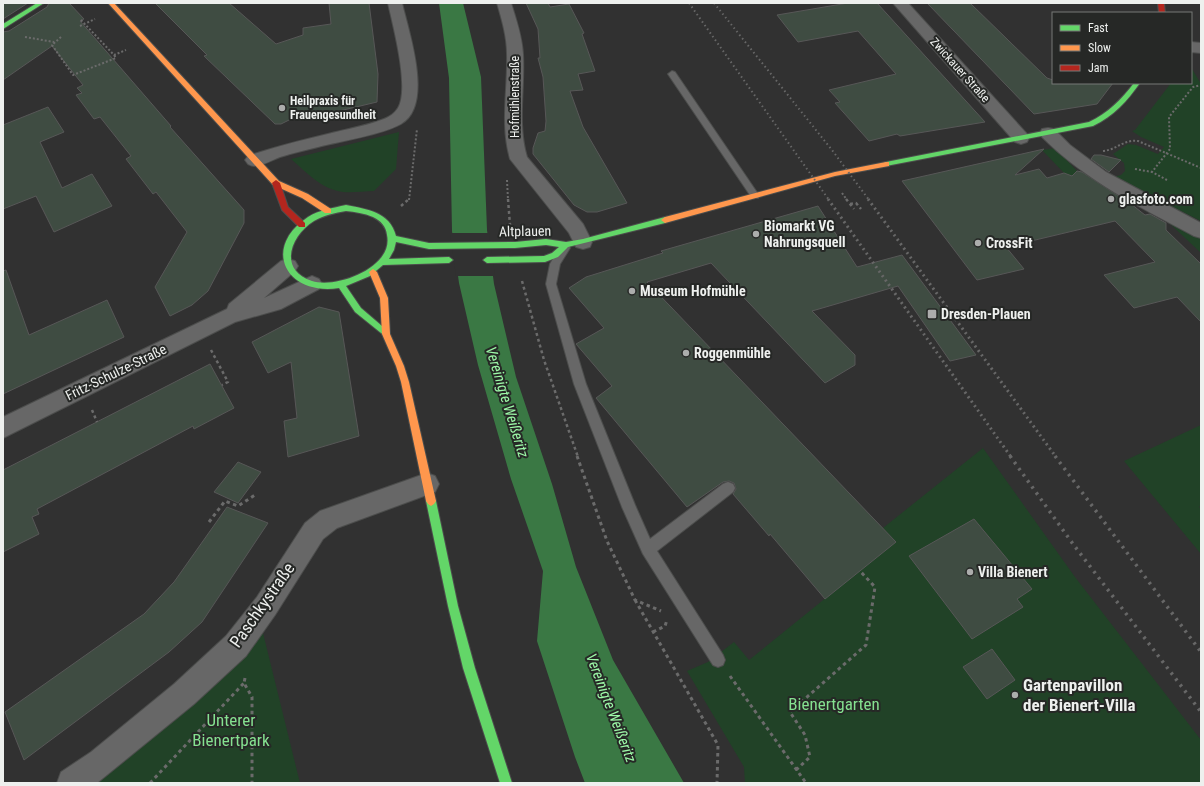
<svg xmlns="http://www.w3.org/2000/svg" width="1204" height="786" viewBox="0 0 1204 786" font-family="'Roboto Condensed',sans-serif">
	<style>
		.green { fill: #214227 }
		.water { fill: #3a7844 }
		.pier { fill: #313131 }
		.building { fill: #3f4c42; stroke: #575757 }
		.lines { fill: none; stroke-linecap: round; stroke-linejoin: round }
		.lane-casing { stroke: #4c4d4c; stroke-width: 2 }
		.street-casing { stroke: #4c4d4c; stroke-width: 2 }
		.fast-casing { stroke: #4c4d4c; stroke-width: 2 }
		.slow-casing { stroke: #4c4d4c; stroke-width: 2 }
		.jam-casing { stroke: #4c4d4c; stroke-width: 2 }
		.path-far2 { stroke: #6b6b6b; stroke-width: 2; stroke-dasharray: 2 2; stroke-linecap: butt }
		.path-far1 { stroke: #6b6b6b; stroke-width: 2.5; stroke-dasharray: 3 3; stroke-linecap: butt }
		.path { stroke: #6b6b6b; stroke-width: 3; stroke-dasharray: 3.5 3.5; stroke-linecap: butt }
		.lane { fill: #676767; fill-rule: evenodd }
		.street { fill: #676767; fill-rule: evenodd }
		.fast { fill: #63d668; fill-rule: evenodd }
		.slow { fill: #ff974d; fill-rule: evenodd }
		.jam { fill: #b3261e; fill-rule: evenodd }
		.rail-far2 { stroke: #676767; stroke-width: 2; stroke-dasharray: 1.5 3; stroke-linecap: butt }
		.rail-far1 { stroke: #676767; stroke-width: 3; stroke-dasharray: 2 3.5; stroke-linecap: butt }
		.rail { stroke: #676767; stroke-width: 3.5; stroke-dasharray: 2.5 5; stroke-linecap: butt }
		.poi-dot { fill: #acadac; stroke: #262826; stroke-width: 1.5 }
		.labels { text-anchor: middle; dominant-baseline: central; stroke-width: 4; stroke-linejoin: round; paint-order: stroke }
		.far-street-label { font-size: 12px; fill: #eef0ee; stroke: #262826 }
		.far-poi-label { font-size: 12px; font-weight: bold; fill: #eef0ee; stroke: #262826; text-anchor: start }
		.poi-label { font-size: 14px; font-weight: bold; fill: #eef0ee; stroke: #262826; text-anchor: start }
		.street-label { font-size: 14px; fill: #eef0ee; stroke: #262826 }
		.water-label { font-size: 15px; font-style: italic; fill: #9df9a8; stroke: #262826 }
		.near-street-label { font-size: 17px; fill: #eef0ee; stroke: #262826 }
		.near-poi-label { font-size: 17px; font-weight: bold; fill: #eef0ee; stroke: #262826; text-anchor: start }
		.near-park-label { font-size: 17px; fill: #85e190; stroke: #262826 }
	</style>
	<rect width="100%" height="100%" fill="#313131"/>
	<path class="green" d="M1191,67L1201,84V221L1113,177L1121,175L1125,171L1124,163L1113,154L1128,144L1136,145L1158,154L1164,147L1141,137L1132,131L1135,130L1171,83H1191Z
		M399,132L396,169L374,191C364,191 353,193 343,192C321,189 306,172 291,159Z
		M1055,148L1077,171L1072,176L1064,173L1042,150Z
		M1163,217L1201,238V253L1166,220Z
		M1201,425V505L1199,507L1201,509V554L1124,461Z
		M983,448L1075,577L1201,740V783H745L744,767L687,671L708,662L734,642L749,660L895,542L883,528Z
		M263,633L300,783H84Z"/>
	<path class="water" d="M439,3H463L481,77L487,230L494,284L516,377L552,484L576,567L613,660L684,783H585L575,757L537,641L543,571L511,479L478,365L459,283L452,231L449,78Z"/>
	<path class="pier" d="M450,233H489L495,276H456Z"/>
	<path class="building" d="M3,3H28L3,19Z
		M49,3H69L84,19L80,21L171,126L170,127L244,210V223L208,291L192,305L170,316L155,287L187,232L156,192L153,194L126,159L131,156L100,117L94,119L76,95L82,93L77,88L83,85L52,46L3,80V32L9,31L47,7Z
		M155,3H229L276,44L303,35V28L331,24L329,3H369L378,74L377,102L318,116V113L289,120L281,124H275L204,56L207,55Z
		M526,3H548L550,7L569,4L584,33L582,34L595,71L578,74L583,90L570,91L583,127L627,203L597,212H587L574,205L533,154V148L538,133L545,131L546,121L543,77L538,58H540L538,29Z
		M848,3H877L985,122L900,136L897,134L869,141L835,103L840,102L829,90L896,74L858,31L798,42L777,15Z
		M927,3H970L1047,78L1053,80V83H1113L1097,104L1034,114Z
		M48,107L64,132L40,142L62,188L92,174L112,206L54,232L36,196L3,209V125Z
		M1044,149L1015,175L1039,169L1047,178L1064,173L1072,176L1077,171L1082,172L1131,204L1145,215L1150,214L1166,223V230L1201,264V322L1177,297L1134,308L1104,275L1155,262L1115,221L1006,247L1024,269L977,280L902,181Z
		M1094,155H1101L1121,160L1109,172L1091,159Z
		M818,206L857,267L902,255L976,355L950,361L898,286L812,311L855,355V365L825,383L711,263L647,282L896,542L825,599L770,534L769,536L733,494L736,489L734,483L729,481L723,482L687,507L596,398L612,386L576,344L604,328L569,288L586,277L663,253L661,251Z
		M6,270L29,335L107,300L124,337L3,394V271Z
		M319,307L339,312L359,436L288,457L284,421L297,418L291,362L268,373L252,342Z
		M210,364L234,408L194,429L193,426L37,509L39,514L32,517L39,534L3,552V470Z
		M238,462L261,472L238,503L214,492Z
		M227,507L268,523L202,622L169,652L24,760L5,712L144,614L174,582Z
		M974,519L1032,589L1017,599L1023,607L972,639L909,556Z
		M992,649L1015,680L987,699L963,667Z"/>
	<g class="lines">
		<g class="lane-casing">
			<path id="lane" d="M672,71L675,72L758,194L760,196L758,198H752L668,74Z
				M565,244L569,245L570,248L560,264L556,284L586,384L635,505L650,539L723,484L728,482L733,484L735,488L733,492L657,551L723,655L725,660L723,665L718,667L713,665L643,554L622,507L574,384L546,284L550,264L561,245Z"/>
		</g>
		<g class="street-casing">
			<path id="street" d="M388,3H402C409,33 434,105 401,124C381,135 341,141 318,147C306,150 292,153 280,157C272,160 262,166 254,166C252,166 250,165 248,164L245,160L248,156C277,146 307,139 336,132C352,128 369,125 384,119C389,117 395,113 398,108C410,88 393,26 388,3Z
				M497,3H511C516,19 522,36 523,54C525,88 517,123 527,157L583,224L592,242L590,247L583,249L576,247L569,233L510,159C500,124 508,90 507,54C507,37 502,20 497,3Z
				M893,3H908L1027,134L1029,138L1027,142L1021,144L1015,142Z
				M1191,42L1201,43V53L1191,52Z
				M1048,128L1054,129L1070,145L1106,172L1201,223V238L1194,236C1140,207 1086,181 1042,137L1040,133L1042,129Z
				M288,259L295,261L298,266L295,271L264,298L312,276L319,279L322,284L319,289L281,309L235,322L3,438V417L227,309L229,304L281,261Z
				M427,473L435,476L439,484L435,492L337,528L323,539L275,615L246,656L194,704L97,783H57L61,772L91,752L174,684L226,636L257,597L305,523L320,511Z"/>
		</g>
		<g class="fast-casing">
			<path id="fast" d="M37,3H44L3,29V24Z
				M1134,83H1140C1127,101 1114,116 1093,126L886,166L882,164L886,162L1089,122C1108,113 1121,100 1134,83Z
				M346,205C367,209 390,212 396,236L429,243L515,242L546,239L566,242L583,239L665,217L669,220L665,223L568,247L558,257L545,262L487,263L483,260L487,257L544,256L552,253L559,247L546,245L515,248L429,249L396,242L394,250L389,259L449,257L453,260L449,263L383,265L370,276L346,286L361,308L389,332L390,334L389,336L386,337L355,312L339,288C286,296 261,248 308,217C319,210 333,208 346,205ZM346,211C355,212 364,213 373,217C381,221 386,226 387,235C394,267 337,289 312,281C278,270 290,236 314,221C324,215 335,213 346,211Z
				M431,496L434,498L436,501L458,606L475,668L512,783H500L463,668L448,606L426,501L428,498Z"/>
		</g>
		<g class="slow-casing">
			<path id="slow" d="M108,3H114L279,181L308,194L331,209V213H325L302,198L273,185Z
				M886,162H889V166L835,176L665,223L661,220L665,217L835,172Z
				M373,269L377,272L388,298L390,334L404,366L409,382L436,501L434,504L431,506L428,504L426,501L401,382L396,366L382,334L380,298L369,272Z"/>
		</g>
		<g class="jam-casing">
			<path id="jam" d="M1158,3H1164L1165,13H1159Z
				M276,180L280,183L288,207L305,223V227H299L282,210L272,183Z"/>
		</g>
		<path class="path-far2" d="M64,3H66
			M81,20L114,55L126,50
			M80,26L95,19
			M25,37L54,42
			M61,37L52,45L73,75L116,58L114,55
			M1103,151C1116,150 1124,139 1138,141L1201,168
			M1135,169L1152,172
			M507,180L508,200
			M1167,180L1152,172L1170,149L1169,117L1193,87L1201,85
			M842,193L847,200
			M409,200L417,129"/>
		<path class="path-far1" d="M508,199L510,225
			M846,199L854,209
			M850,204L856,203L861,209
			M401,206L409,199
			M522,281L544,360L578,457
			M211,350L228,382L222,385
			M92,410L97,422"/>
		<path class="path" d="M577,456L607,541L635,600L661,611
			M209,522L225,501L238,506L255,495
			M635,600L718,745L717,783
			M653,632L665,626L667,620
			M730,676L806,783
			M245,678L244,683L252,697V783
			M796,770L810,757L805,735L790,712L866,645L875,587L860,571
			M150,783L244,683"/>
		<use href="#lane" class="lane"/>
		<use href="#street" class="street"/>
		<use href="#fast" class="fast"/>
		<use href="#slow" class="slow"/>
		<use href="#jam" class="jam"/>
		<path class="rail-far2" d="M689,3L829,200
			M714,3L832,150L869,200"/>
		<path class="rail-far1" d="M828,199L1011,457
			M868,199L1056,457"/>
		<path class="rail" d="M1010,456L1073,544L1201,712
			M1055,456L1201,652"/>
	</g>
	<g class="poi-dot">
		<circle cx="282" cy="108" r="4"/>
		<circle cx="1111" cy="199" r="4"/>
		<circle cx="756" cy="234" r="4"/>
		<circle cx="978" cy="243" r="4"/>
		<circle cx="632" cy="291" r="4"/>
		<rect x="927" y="309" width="10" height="10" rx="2"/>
		<circle cx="686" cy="353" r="4"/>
		<circle cx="970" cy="572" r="4"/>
		<circle cx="1015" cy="695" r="4"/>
	</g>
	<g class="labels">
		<g class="far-street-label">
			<text transform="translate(960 70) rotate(48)">Zwickauer Straße</text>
			<text transform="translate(515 97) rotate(-90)">Hofmühlenstraße</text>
		</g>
		<g class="far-poi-label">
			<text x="290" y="101">Heilpraxis für<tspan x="290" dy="14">Frauengesundheit</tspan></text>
		</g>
		<g class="poi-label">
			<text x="1119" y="199">glasfoto.com</text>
			<text x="764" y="226">Biomarkt VG<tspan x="764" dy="16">Nahrungsquell</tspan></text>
			<text x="986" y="243">CrossFit</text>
			<text x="640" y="291">Museum Hofmühle</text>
			<text x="941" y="314">Dresden-Plauen</text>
			<text x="694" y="353">Roggenmühle</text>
			<text x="978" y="572">Villa Bienert</text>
		</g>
		<g class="street-label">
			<text transform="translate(525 231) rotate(-1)">Altplauen</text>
			<text transform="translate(116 372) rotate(-26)">Fritz-Schulze-Straße</text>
		</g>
		<g class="water-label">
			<text transform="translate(507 402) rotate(73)">Vereinigte Weißeritz</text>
			<text transform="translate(611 708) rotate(69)">Vereinigte Weißeritz</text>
		</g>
		<g class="near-street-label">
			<text transform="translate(262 605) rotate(-55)">Paschkystraße</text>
		</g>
		<g class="near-poi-label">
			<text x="1023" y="685">Gartenpavillon<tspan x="1023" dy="20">der Bienert-Villa</tspan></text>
		</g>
		<g class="near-park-label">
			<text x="834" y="704">Bienertgarten</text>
			<text x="231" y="720">Unterer<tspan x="231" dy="20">Bienertpark</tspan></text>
		</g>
	</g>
	<rect width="1204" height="786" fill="none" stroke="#eef0ee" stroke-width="8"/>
	<rect x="1052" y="12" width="140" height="72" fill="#262826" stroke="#767876"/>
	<rect x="1060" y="25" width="20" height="6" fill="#63d668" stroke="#767876"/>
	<text x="1088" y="32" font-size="12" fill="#eef0ee">Fast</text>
	<rect x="1060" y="45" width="20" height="6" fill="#ff974d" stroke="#767876"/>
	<text x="1088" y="52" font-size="12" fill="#eef0ee">Slow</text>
	<rect x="1060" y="65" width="20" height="6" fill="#b3261e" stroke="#767876"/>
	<text x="1088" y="72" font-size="12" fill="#eef0ee">Jam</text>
</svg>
